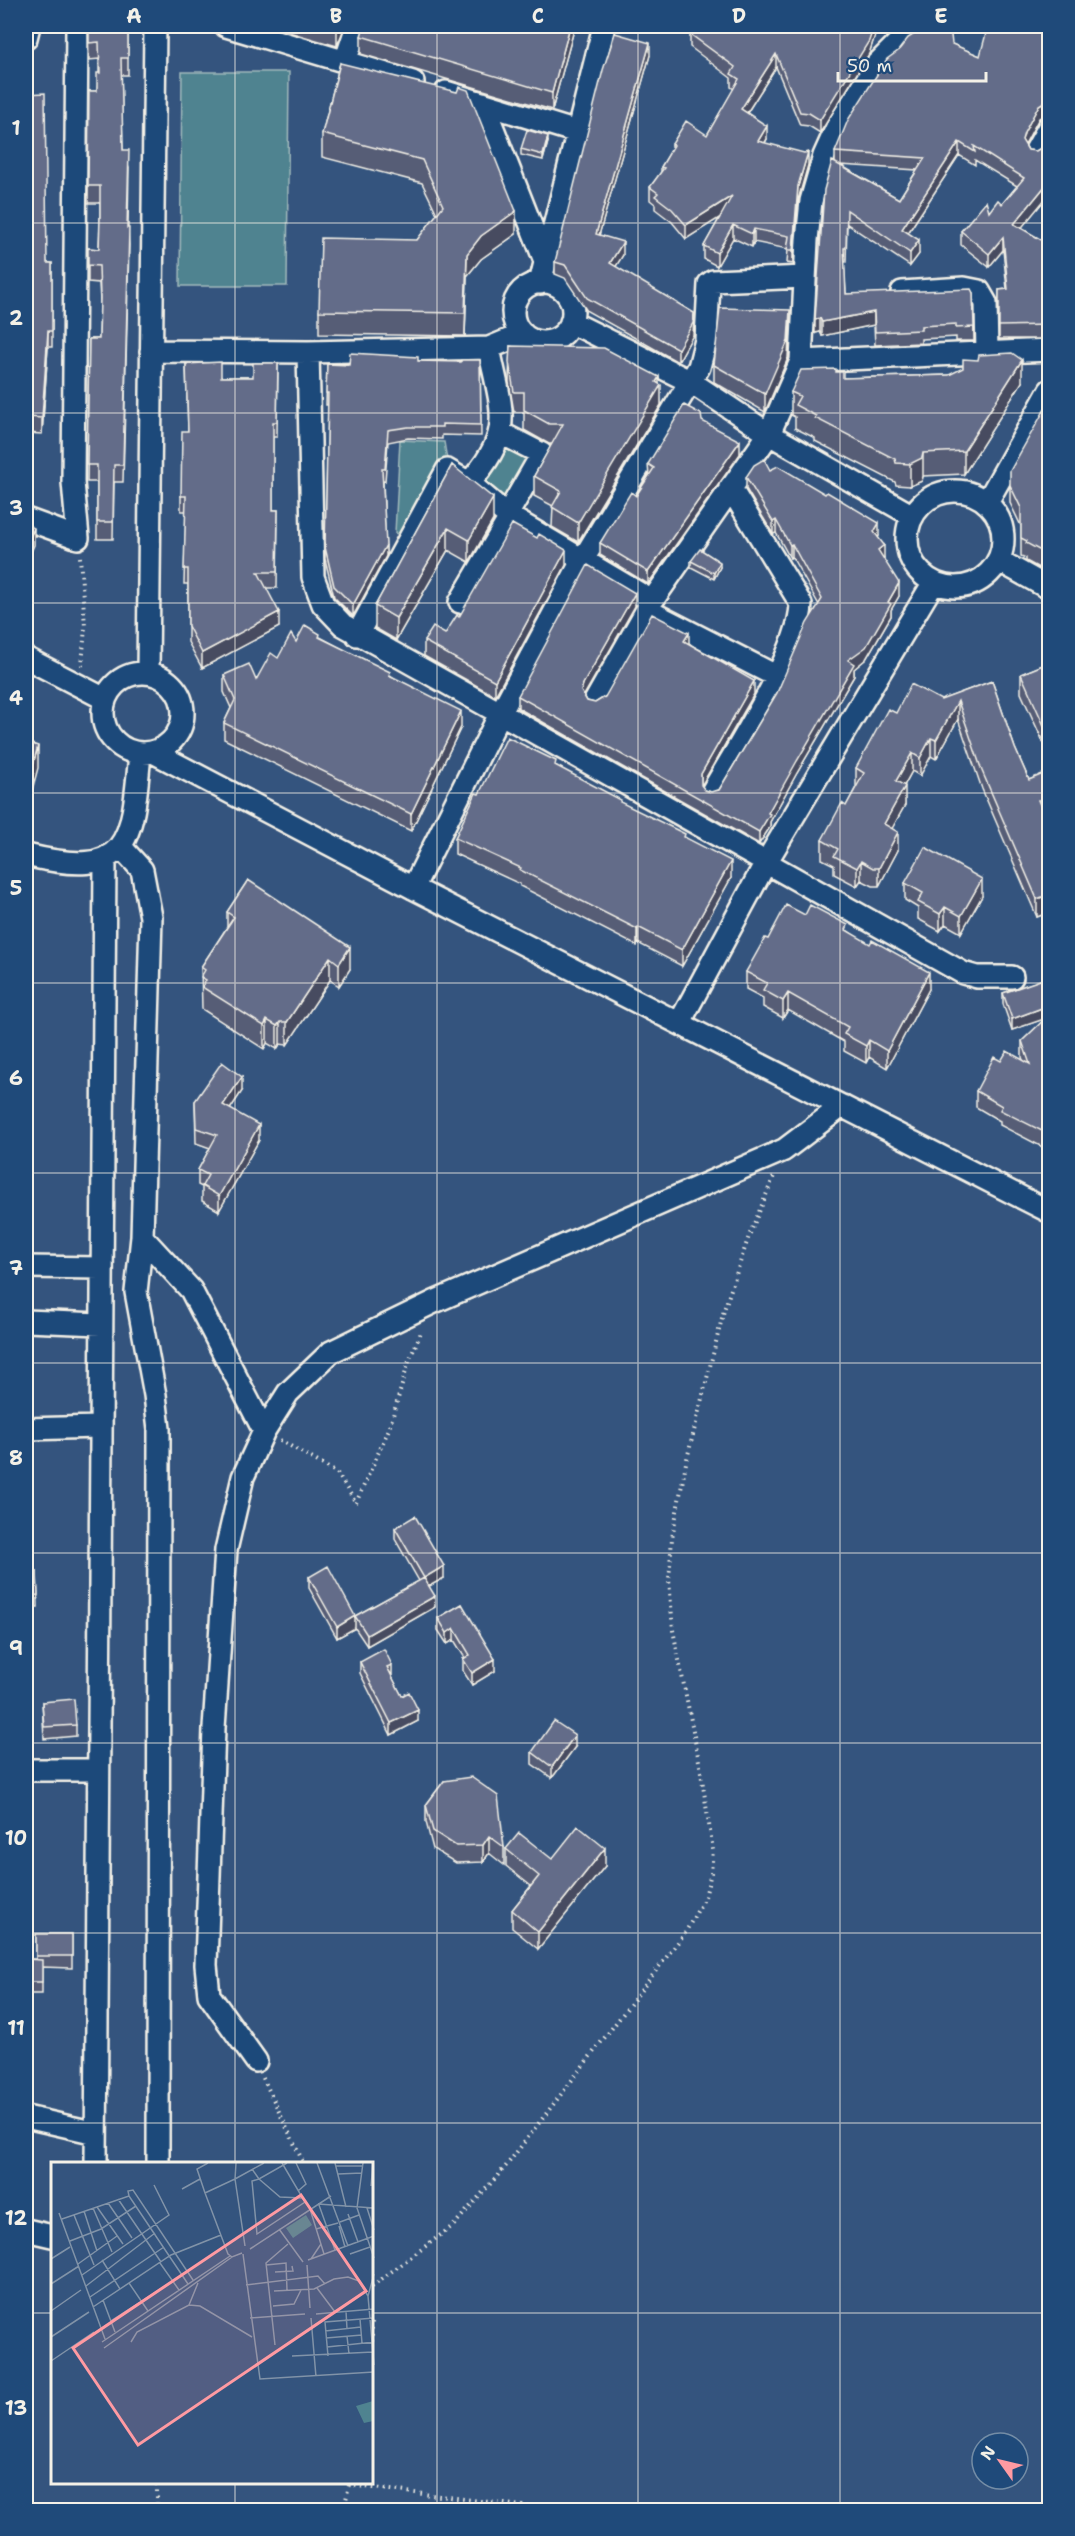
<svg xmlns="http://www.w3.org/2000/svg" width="1075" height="2536" viewBox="0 0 1075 2536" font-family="'Shantell Sans',sans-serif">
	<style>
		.green { fill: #4f8390; stroke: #a2babc; stroke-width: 1.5 }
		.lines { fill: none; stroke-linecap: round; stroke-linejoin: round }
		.minor-casing { stroke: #f4f1e8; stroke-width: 26 }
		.path { stroke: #f4f1e8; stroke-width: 4; stroke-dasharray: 1.5 4.5; stroke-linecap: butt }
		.minor { stroke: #1f4a7a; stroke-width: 21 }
		.wall { fill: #565d76; stroke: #f4f1e8; stroke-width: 1.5; fill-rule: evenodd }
		.shaded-wall { fill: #464c60; stroke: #f4f1e8; stroke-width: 1.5 }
		.building { fill: #646c89; stroke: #f4f1e8; stroke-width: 1.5 }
		.grid { fill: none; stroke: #f4f1e8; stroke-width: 1.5; stroke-opacity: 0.55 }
		.inset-road { fill: none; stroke: #8193a8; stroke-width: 1.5 }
		.view { fill: #ff9aa2; fill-opacity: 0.15; stroke: #ff9aa2; stroke-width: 3 }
		.inset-edge { fill: none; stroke: #f4f1e8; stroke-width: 3 }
		.neatline { fill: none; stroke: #f4f1e8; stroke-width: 2 }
		.grid-label { font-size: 20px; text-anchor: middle; font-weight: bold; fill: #f4f1e8 }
	</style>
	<rect width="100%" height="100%" fill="#34547e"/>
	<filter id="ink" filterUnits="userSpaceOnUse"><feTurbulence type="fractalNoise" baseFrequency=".0167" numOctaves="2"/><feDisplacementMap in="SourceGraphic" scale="12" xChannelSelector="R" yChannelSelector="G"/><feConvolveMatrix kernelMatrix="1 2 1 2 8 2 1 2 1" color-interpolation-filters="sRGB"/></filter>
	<g filter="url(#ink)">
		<path class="green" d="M182,72H289L287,286H180Z
			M400,440L444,442L447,460L410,540L395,533Z
			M508,440L540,457L514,504L482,486Z"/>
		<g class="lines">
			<g class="minor-casing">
				<path id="minor" d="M226,26L413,82
					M26,38L29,26
					M345,62L357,26
					M446,92L577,132
					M483,103L545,261
					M1035,152L1050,125
					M513 312a30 30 0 1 1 60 0a30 30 0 1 1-60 0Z
					M540,283L604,26
					M902,292L964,288L979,291L986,303L987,354
					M571,322L691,382L769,434L913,516
					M151,351L308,352L489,348L523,334
					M308,352L313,577L323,604L343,625L963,973L977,977H1012
					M801,361L1050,350
					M469,483C516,431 501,410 489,348
					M907 539a48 48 0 1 1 96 0a48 48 0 1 1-96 0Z
					M987,502L1050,390
					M26,519L78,538L73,482L77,26
					M998,560L1050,589
					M460,602L509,519L507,515L542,454L501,433
					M647,610L776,676
					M357,635L447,470L469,483L507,515L652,601
					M26,658L105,699
					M148,673L155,26
					M103 713a40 40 0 1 1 80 0a40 40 0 1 1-80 0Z
					M594,703L652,601L769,434L801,361L807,240L811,201L824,156L837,127L877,64L900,41L926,26
					M153,752L413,888L1050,1212
					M712,792C737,748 800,651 801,604L730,487
					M121,847L142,870L151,917L142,1237L136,1292L155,1395L159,1429L158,2164
					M26,855C129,880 132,845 140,753
					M413,888L500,714L582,561L699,367L706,340L709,284L713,281L804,277
					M680,1022L765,864L934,582
					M142,1237L191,1290L264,1431
					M26,1267L101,1268
					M26,1321L100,1324
					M26,1429L99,1427
					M26,1770H98
					M256,2061L209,1995L206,1965L214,1728L226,1550L243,1477L264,1431L288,1393L331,1352L434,1302L784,1150L842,1106
					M26,2117L96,2133
					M96,2164L105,859
					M26,2230L52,2236"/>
			</g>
			<path class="path" d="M80,557L85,626L82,666
				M280,1440L337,1473L356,1503
				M356,1503L389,1429L409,1361L422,1330
				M263,2078L304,2164
				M372,2286L454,2225L506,2166L685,1933L705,1897L711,1873L713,1850L700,1766L673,1630L669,1579L672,1538L686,1463L724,1310L749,1236L774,1176
				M372,2322V2350
				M349,2485L555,2510
				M157,2510V2484
				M344,2510L349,2485"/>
			<use href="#minor" class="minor"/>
		</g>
		<path class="wall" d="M88,26H128V75H121L123,150L129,167L128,228L129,245L123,482H114L113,539H97V482H87L89,339H99L100,302L99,283L88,282V248L99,249L100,224V203H88L89,91H97L99,73V59L89,60Z
			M268,26H345L337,46Z
			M575,26L552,110L361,54V36Z
			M691,26H902L893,31L876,32L869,54L820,133L809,126L800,125L776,67L747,113L767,139L765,143L808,165L798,200L793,264L787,263L788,249L754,242L752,247L733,238L717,266L704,259V246L720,217L686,239L672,222L655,209V204L650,200V187L661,172V167L672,149V144L707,135L734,89L731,87V78L690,47V34L693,30Z
			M1050,26V47L1044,74L1049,112L1039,118L1025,144L1028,150L1036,151L1046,145L1050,139V200L1046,198L1021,228L1050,245V339H999V290L1007,289L1003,250L989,267L961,245V231L989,212L1002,204L1017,186L975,160V165L959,155L908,233L919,254L910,266L847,224L846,262H844L846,294L973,293L974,341H956V337L921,339V343L875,345L874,325L822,336L820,332L815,333L835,163V152L898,51L952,44L980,56ZM840,165L917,170L899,199Z
			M650,55L599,235L623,255L615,267L693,335L678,362L587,311L565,278L555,274V262Z
			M340,63L516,234L481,259L467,276L465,336L319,334V311L417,240L437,214L422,183L322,157V134Z
			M26,94L47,263H52V347H48L42,434L26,433Z
			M548,142L543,160L521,155V149Z
			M790,328L788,358L765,412L714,382V365Z
			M510,346L659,384L661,405L578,542L552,527L553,506L534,496V476L552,444H549L524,430V412H514L509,382Z
			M480,360L481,436L442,435V439L408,438L388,442L385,481L383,480L386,556L353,616L334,597L325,559L328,405H326L327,364L349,365L418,361L461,362Z
			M278,363L277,437H273V510H278L277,588H266L279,627L202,668L188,642V584H184L186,511H181V496L188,431L186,364L221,377H253Z
			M836,372L843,378L949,375L1022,382L964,474L923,476L922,481L910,486L896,485L895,482L815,441V438L795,428V417L791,415V392Z
			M1050,400V574L1026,561V558L1021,556V526L1010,503V485Z
			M740,454L648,584L600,555V543L636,496L649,477L648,464Z
			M452,465L493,520L469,562L448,550L396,640L375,628V606Z
			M770,470L879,536L878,537L884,558H883L899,596L891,610V616L866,659L854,669V676L797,773L770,822V827L759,844L518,708V696L635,606L584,695L587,701L595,703L689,643L754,694L701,786L705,790L711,792L719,790L777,693L819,605L792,557L790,558L776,533L773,534L746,489V477Z
			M537,538L566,565L495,696L424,656V641L445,634L459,617Z
			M691,561L720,567L714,579L691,567Z
			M320,637L390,675L461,727L411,831L224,739V723L231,708L224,692V675L256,680L296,642Z
			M1050,662V757L1021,693V674Z
			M992,681L1015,748L1029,780L1050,771V816L1045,817L1050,827V912L1037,917L982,789L958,719L936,759L931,756L920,776L912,771L904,786L905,805L892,828L898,850L879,886H873L861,880L857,886L834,874V865L822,859V840L846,806L856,787V768L896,713L941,700Z
			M556,766L621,803L685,837L731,878L682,966L638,943L637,946L520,886V884L455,854V838L479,794Z
			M248,880L350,969L339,986L330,980L287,1045L280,1044L277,1049L267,1043L264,1049L202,1009L201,967L227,927V912Z
			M905,883L982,896L961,933L945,924L940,931L918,919V908L905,900Z
			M805,915L848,931L929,989L887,1068L869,1057L866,1063L844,1051V1042L788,1010L783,1018L763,1007V998L746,989V972L768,939Z
			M1050,977V1151L1000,1125V1121L976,1107V1091L1001,1061L1023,1060L1022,1057V1041L1046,1018L1012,1030L1003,1004V993Z
			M242,1091L230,1109L259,1140L219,1211L202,1201V1187L198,1185V1170L210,1148L196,1143L195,1101Z
			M395,1528L444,1578L429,1586L435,1607L367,1646L355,1628L337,1638L309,1588V1577L355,1616L419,1581L395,1539Z
			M26,1571H37L38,1607H26Z
			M462,1604L495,1671L472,1685L463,1671V1659L465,1658L454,1640L447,1644L438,1630V1618Z
			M360,1662L392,1677L402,1696L418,1721L391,1735L360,1673Z
			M42,1702L76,1725V1736L44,1739Z
			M575,1747L552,1778L532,1764V1752Z
			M444,1781L504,1847V1865L489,1853L483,1862L456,1863L433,1849L426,1822V1805Z
			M506,1849L552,1859L605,1866L538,1949L512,1928V1910L531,1886L506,1866Z
			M36,1934H72V1968L42,1967V1994H26V1959H36Z"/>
		<path class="shaded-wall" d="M338,26H345L337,46V28Z
			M570,26H575L552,110V93Z
			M874,26H876V32L869,54L820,133V120Z
			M893,26H902L893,31Z
			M1050,33V47L1043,80V67Z
			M650,43V55L596,246V234Z
			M776,54V67L741,122V109Z
			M1049,99V112L1039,118L1024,146L1022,140L1024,133L1039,105Z
			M767,126V139L758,154V141Z
			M548,136V142L543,160V155Z
			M959,142V155L902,242V229Z
			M808,152V165L798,200L793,264V250L798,186Z
			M1046,185V198L1014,237V224Z
			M732,196V210L686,239V225Z
			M516,211V234L481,259L467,276L465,336L467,254L481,236Z
			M733,225V238L717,266V253Z
			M754,229V242L752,247V234Z
			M1003,237V250L989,267V254Z
			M919,240V254L910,266V253Z
			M623,242V255L610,276V263Z
			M790,310L788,358L765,412V394Z
			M874,312V325L822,336V322Z
			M694,313L693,335L678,362V349Z
			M820,318V332L815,333V320Z
			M48,331V347L42,434V418Z
			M1022,360V382L964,474V451Z
			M659,377V389L661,385V405L578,542V523Z
			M740,441V454L648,584V572Z
			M923,453V476L922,481L910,486V464Z
			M493,498V520L469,562V540Z
			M776,520V533L773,534V522Z
			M879,523V536L874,544V532Z
			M34,528V545L26,563V546Z
			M448,528V550L396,640V618Z
			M792,544V557L790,558V545Z
			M386,545V556L353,616V605Z
			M884,545V558L878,562V550Z
			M566,550V565L495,696V681Z
			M720,562V567L714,579V573Z
			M899,583V596L891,610V616L866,659L854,669V676L797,773L770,822V827L759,844V832L768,813L848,660L888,602Z
			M635,593V606L583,697L581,691L583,684Z
			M279,612V627L202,668V653Z
			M689,633V646L684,641Z
			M754,681V694L701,786V774Z
			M958,701V719L936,759V740Z
			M461,711V727L411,831V814Z
			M931,738V756L920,776V758Z
			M38,746V768L26,813V790Z
			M912,753V771L896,800V781Z
			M905,786V805L884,843V824Z
			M898,832V850L879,886V868Z
			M731,861V878L682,966V950Z
			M861,861V880L857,886V868Z
			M982,879V896L961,933V916Z
			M1050,894V912L1037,917V899Z
			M945,907V924L940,931V914Z
			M638,927V943L637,946V929Z
			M350,947V969L339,986V964Z
			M330,957V980L287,1045V1022Z
			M929,972V989L887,1068V1051Z
			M788,993V1010L783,1018V1001Z
			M1050,1005V1017L1012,1030V1019Z
			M267,1020V1043L264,1049V1026Z
			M280,1022V1044L277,1049V1026Z
			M869,1040V1057L866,1063V1046Z
			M242,1077V1091L223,1120V1105Z
			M259,1125V1140L219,1211V1196Z
			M444,1566V1578L424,1589V1578Z
			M435,1596V1607L367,1646V1635Z
			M355,1616V1628L337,1638V1627Z
			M454,1628V1640L447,1644V1633Z
			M495,1659V1671L472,1685V1673Z
			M392,1665V1676L387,1667Z
			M418,1710V1721L391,1735V1723Z
			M575,1735V1747L552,1778V1767Z
			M489,1836V1853L483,1862V1845Z
			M605,1848V1866L538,1949V1932Z"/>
		<path class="building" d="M89,26H128V58H121L123,150H129L127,228H129L123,465H114L113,522H97V465H87L89,339H99L100,298L99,266L88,265V248L99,249L100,217V186H88L89,91H97V73H100L99,42L89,43Z
			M327,26H338L337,28Z
			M364,26H570L552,93L361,36Z
			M695,26H874L869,41L820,120L809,113L800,112L776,54L741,109L767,126L758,141L804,153L808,152L798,186L793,250H787L789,236L754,229L752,234L733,225L717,253L704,246L732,196L686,225L672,209L655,196L658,193L650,187L664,168L661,167L674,145L672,144L686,121L707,135L739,79L731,74L735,67L690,34Z
			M927,26H950L952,44L980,56L988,26H1050V33L1043,67L1049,99L1039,105L1024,133L1022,140L1028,150L1036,151L1046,145L1050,139V187L1046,185L1014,224L1050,245V325L999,326V290L1008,289L1003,237L989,254L961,231L986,201L989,212L998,200L1002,204L1024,178L974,146L975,152L959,142L902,229L919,240L910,253L847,210L846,248H844L846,294L971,289L973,293L974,327L956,328V324L921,326V330L875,332L874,312L822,322L820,318L815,320L824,190L832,161L899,199L925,158L835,152L848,120L887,59L898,51L908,38Z
			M615,33L650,43L596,234L623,242L610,263L694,313L693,323L678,349L587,298L565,265L555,262L603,70Z
			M340,63L457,92L459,87L468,90L516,211L481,236L467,254L465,313L319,311L321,238L417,240L443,206L422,160L322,134Z
			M45,93L47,263H52V331H48L42,418L26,417V94Z
			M527,130L548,136L543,155L521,149Z
			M720,308L790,310L788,341L765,394L714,365Z
			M510,346L604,348L659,377L656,382L661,385L578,523L552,507L561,491L534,476L563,424H549L524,410V392H514L509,362Z
			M350,353L418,357V361L461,362V360H480L481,425L442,424V427H408L388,430L385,469H382L386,545L353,605L334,586L325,547L328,393H326L327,364L349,365Z
			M1012,353L1022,360L964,451L923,453L922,458L910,464L896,463L895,459L815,418L816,416L795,405L800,396L791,392L801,370L836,369V372H843V378L949,375L963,368V359L978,360L979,355Z
			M221,362V377H253V363H278L277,422H273V510H278L277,572H258L279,612L202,653L188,626V569H184L186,496H181L182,431H188L186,364Z
			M1050,400V556L1026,543L1027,541L1021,538V508L1010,485V471Z
			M684,405L701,414L702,421L740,441L648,572L600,543L631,492L636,496L654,468L648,464Z
			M764,459L770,470L778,466L825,494L827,492L879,523L874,532L884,545L878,550L899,583L888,602L891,604L866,647L848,660L854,664L797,761L768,813L770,814L759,832L518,696L588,565L635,593L583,684L581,691L587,701L595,703L605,697L652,614L689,633L684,641L754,681L701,774V785L705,790L711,792L719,790L777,693L807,623L822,599L792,544L790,545L776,520L773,522L746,477L754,465Z
			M452,465L493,498L469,540L448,528L396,618L375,606Z
			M26,524L34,528L26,546Z
			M512,524L537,538L539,534L566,550L495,681L424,641L433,627L445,634L457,615L459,617Z
			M700,549L720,562L714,573L691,561Z
			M305,625L320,634L319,637L390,672L389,675L461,711L411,814L224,723L235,700L224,675L249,664L256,680L271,653L278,658L291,634L296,642Z
			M1050,662V739L1021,674Z
			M992,681L1015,748L1029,780L1050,771V798L1038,800L1050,827V894L1037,899L982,771L958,701L936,740L931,738L920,758L912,753L896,781L905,786L884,824L898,832L879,868H873L861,861L857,868L834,856L838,849L822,840L842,803L846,806L864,773L856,768L888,709L896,713L911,684L941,700Z
			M507,737L556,761L555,765L621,800L620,802L685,834L684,837L731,861L682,950L638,927L637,929L520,870L521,868L455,838L476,793L479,794Z
			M26,742L38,746L26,790Z
			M925,847L982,879L961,916L945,907L940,914L918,902L923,893L905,883Z
			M248,880L350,947L339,964L330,957L287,1022H280L277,1026L267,1020L264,1026L202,987L206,980L201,977L205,970L201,967L234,917L227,912Z
			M786,905L805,915L810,905L848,925L846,930L870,944L872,940L929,972L887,1051L869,1040L866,1046L844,1034L848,1027L788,993L783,1001L763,990L767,983L746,972L765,938L768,939Z
			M1049,977H1050V1005L1012,1019L1003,993Z
			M1050,1014V1135L1000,1110L1002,1106L976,1091L994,1057L1001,1061L1007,1051L1030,1064L1022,1041Z
			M222,1062L242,1077L223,1105L259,1125L219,1196L202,1186L208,1175L198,1170L217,1135L196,1128L195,1101Z
			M415,1516L444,1566L424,1578L395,1528Z
			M328,1566L355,1616L337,1627L309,1577Z
			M26,1571H37L38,1595L26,1596Z
			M424,1578L435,1596L367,1635L355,1616Z
			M462,1604L495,1659L472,1673L463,1659L470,1655L454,1628L447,1633L438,1618Z
			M384,1649L392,1665L387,1667L402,1696L409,1692L418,1710L391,1723L360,1662Z
			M74,1699L76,1725L44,1727L42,1702Z
			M554,1721L575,1735L552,1767L532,1752Z
			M471,1777L498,1796L504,1847L489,1836L483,1845L456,1846L433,1831L426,1805L444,1781Z
			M578,1826L605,1848L538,1932L512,1910L539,1876L506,1849L519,1833L552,1859Z
			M36,1934H72V1956H36Z
			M26,1959L42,1960V1982H26Z"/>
	</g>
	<path class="grid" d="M235,26V2164M437,26V2510M638,26V2510M840,26V2510M26,223H1050M26,413H1050M26,603H1050M26,793H1050M26,983H1050M26,1173H1050M26,1363H1050M26,1553H1050M26,1743H1050M26,1933H1050M26,2123H1050M26,2313H52M372,2313H1050M235,2484V2510"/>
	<g transform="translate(51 2162)">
		<rect width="322" height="322" fill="#34547e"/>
		<path d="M255,53L261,63L242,76L235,66ZM322,239V259L313,261L305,244Z" fill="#4f8390"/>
		<path class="inset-road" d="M185,1L184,17L154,31L177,92L181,95L191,91M231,1L254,40L206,72L201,19L208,17L229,35L251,36M245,1L255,22L247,29M266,1L297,84M284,1L295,45M312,1L306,46L323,96M285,4H312M201,7L208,17L236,1M287,12L311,11M320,24L322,1M131,27L149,17M154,31L146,7L157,1M78,34L137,122M67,37L110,100M57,41L81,76M267,42L323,46M268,43L284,88M46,45L72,82M42,46L61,90M316,46L323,68M259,47L273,92M33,49L46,89M8,51L54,177M297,52L307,80M23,53L43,103M11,57L78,34L77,29L82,28L142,118M289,60L308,53M288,64L294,85M228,67L252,100M265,67L287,61M19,79L50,67L85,44M194,84L184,17L213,1M199,87L280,34M192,92L209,217L323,210M299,92L319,85M0,97L19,85M260,97L270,82M51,98L69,127M257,98L323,74M109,101L128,128M27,102L66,74M215,103L235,101L236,128M256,103L259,146M224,110L242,109L241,104M323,112L317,134L323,203M31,113L118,53L103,23M78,121L97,149M0,122L28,104M195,123L267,114L274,122M35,124L104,71M266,126L284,150M223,129L263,127L283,117L297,115L308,119L317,134M39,135L113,85M52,138L64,170M138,143L147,121M222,144L243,142L250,128M42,145L120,93L170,73M0,149L30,128M295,149L296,167M265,152L323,147M199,156L254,152M260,156L265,215M309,157L311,181M60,159L122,119M274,169L310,165M296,174L298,192M0,175L38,150M275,176L311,173M51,180L179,94M80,180L86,170L138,143L149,144L201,175M224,183L215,101L237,82M276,185L323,180M53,186L181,95M241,194L322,190M277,194L274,160L323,156M0,199L43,170"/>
		<path class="view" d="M250,33L315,129L87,283L22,186Z"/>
		<rect width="322" height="322" class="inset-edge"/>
	</g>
	<rect width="1075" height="2536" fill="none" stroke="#1f4a7a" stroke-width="66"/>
	<g transform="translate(1000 2461) rotate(304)"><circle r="28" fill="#1f4a7a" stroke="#748da6" stroke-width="1.5"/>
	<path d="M0-4.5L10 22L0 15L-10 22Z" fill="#ff9aa2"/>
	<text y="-9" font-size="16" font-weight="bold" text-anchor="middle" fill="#f4f1e8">N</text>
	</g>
	<path d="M838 72v9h148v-9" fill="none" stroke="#f4f1e8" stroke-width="3"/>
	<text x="847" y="72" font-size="18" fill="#f4f1e8" stroke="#1f4a7a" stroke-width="4.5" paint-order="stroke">50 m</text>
	<rect x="33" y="33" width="1009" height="2470" class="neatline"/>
	<g class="grid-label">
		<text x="134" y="23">A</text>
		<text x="336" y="23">B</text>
		<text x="538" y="23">C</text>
		<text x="739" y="23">D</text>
		<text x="941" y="23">E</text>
		<text x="16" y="135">1</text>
		<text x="16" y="325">2</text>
		<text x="16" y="515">3</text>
		<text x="16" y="705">4</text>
		<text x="16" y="895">5</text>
		<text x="16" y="1085">6</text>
		<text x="16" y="1275">7</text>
		<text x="16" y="1465">8</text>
		<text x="16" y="1655">9</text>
		<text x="16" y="1845">10</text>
		<text x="16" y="2035">11</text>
		<text x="16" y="2225">12</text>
		<text x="16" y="2415">13</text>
	</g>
</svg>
